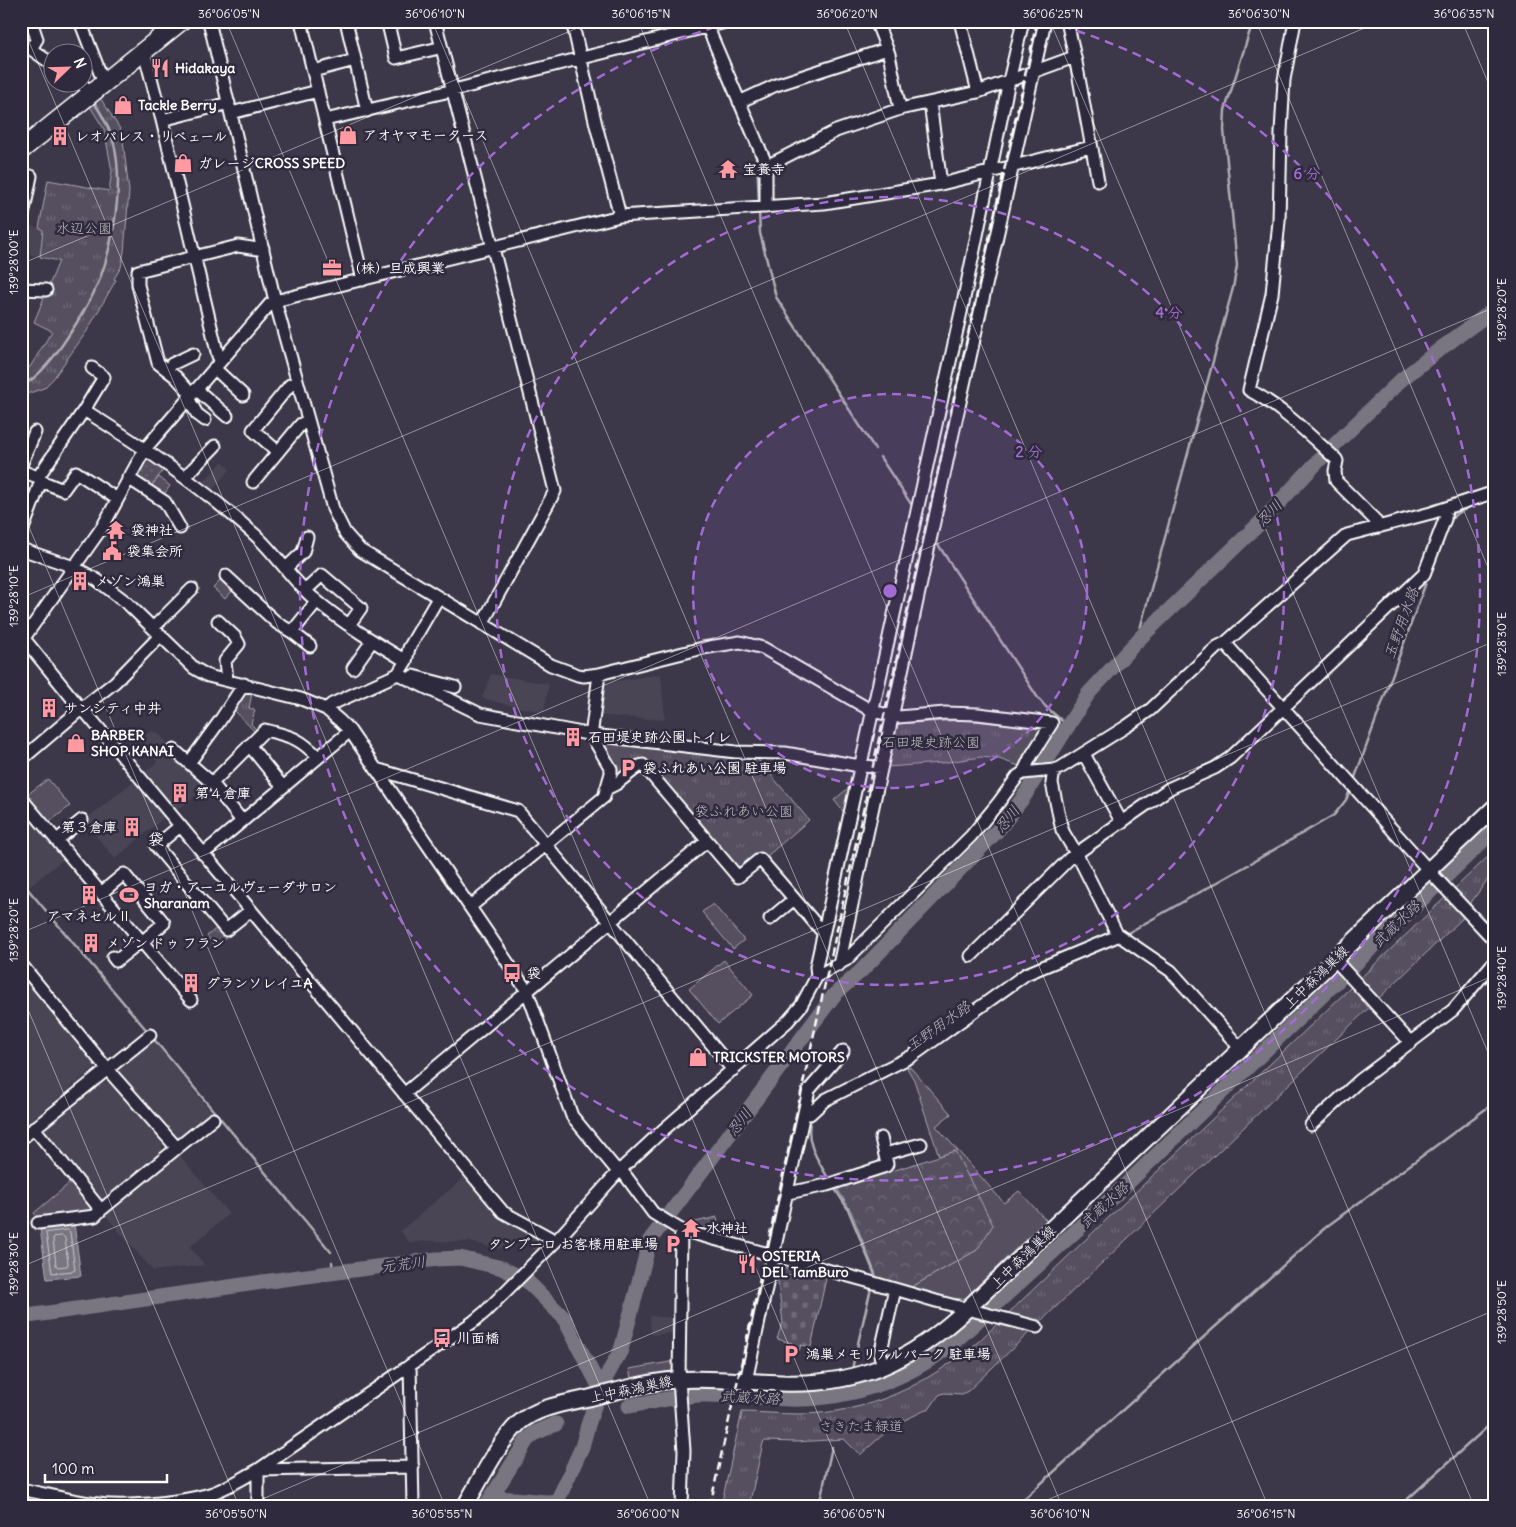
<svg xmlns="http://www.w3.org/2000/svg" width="1516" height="1527" viewBox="0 0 1516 1527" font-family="Delius,'Klee One',sans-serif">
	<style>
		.built { fill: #494455 }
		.grass { fill: #555060; stroke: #aaa8b0 }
		.forest { fill: url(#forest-crowns); stroke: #aaa8b0 }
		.cemetery { fill: url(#cemetery-stones); stroke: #aaa8b0 }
		.park { fill: url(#park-tufts); stroke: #aaa8b0 }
		.garden { fill: url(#garden-dots); stroke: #aaa8b0 }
		.water { fill: #797682; stroke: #afadb4 }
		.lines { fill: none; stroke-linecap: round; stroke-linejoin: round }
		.shore { stroke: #c9c8cd; stroke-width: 1 }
		.stream { stroke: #afadb4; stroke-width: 2.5 }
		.river { stroke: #797682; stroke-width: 15 }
		.minor-casing { stroke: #fff; stroke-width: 15 }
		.major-casing { stroke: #fff; stroke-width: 19 }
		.highway-casing { stroke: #fff; stroke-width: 21 }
		.minor { stroke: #2f2a3d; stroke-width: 11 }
		.major { stroke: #2f2a3d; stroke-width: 15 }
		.highway { stroke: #2f2a3d; stroke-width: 18 }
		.rail { stroke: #fff; stroke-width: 2.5; stroke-dasharray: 8 4; stroke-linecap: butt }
		.ticks { fill: none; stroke: #fff; stroke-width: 1; stroke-opacity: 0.45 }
		.ring { fill: none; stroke: #a36bd2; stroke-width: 2.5; stroke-dasharray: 9 6 }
		.labels { text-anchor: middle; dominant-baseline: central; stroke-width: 5; stroke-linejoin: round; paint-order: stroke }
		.poi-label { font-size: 14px; font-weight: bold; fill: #fff; stroke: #2f2a3d; text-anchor: start }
		.park-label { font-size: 14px; fill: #bbb9bf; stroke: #2f2a3d }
		.street-label { font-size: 14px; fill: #fff; stroke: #2f2a3d }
		.water-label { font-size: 15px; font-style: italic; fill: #b5b4ba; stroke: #2f2a3d }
		.quarter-label { font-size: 16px; font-weight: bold; fill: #fff; stroke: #2f2a3d }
		.centre { fill: #a36bd2; stroke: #2f2a3d; stroke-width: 2.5 }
		.ring-label { font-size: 15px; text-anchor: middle; font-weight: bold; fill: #a36bd2; stroke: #2f2a3d; stroke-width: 5; stroke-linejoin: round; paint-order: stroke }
		.neatline { fill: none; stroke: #fff; stroke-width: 2 }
		.ticks-label { font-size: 12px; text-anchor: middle; fill: #fff }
	</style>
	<defs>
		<pattern id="forest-crowns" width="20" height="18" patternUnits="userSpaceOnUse" patternTransform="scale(1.25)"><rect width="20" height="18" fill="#555060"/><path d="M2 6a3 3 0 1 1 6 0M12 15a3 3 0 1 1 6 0" fill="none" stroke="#6e6a78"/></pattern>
		<pattern id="cemetery-stones" width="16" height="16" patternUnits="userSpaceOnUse" patternTransform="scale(1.25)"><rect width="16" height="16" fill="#555060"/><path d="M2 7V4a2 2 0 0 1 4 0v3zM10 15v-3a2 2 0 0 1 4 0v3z" fill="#6e6a78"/></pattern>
		<pattern id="park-tufts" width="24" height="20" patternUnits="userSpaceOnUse" patternTransform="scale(1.25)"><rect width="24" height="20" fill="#555060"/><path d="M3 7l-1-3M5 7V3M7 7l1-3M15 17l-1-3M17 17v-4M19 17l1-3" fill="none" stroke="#6e6a78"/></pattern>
		<pattern id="garden-dots" width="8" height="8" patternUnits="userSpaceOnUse" patternTransform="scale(1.25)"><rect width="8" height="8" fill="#555060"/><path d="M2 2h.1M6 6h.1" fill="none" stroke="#6e6a78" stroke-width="1.8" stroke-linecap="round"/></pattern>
	</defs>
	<rect width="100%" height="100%" fill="#3c3749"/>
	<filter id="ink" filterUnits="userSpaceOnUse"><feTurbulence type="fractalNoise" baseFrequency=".02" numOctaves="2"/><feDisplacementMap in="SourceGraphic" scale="10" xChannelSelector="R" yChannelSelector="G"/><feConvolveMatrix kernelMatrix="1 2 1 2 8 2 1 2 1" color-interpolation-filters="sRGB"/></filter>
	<g filter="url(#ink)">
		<path class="built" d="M21,222L43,230L40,257L21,253Z
			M223,461L230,470L209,493L200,486Z
			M491,674L549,684L544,712L511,706L482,698Z
			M661,674L665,720L601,716L600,711L604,683Z
			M152,731L155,733L157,732L209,786L176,811L171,810L142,775L157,762L140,738Z
			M136,779L165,817L115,859L84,821Z
			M21,803L66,857L28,888L21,879Z
			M21,973L98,1065L21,1129Z
			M151,1038L212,1113L177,1143L118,1074L119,1065Z
			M102,1082L112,1083L162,1143V1151L107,1199H99L45,1134L46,1127Z
			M178,1153L229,1214L190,1247L205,1265L153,1271L104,1214Z
			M467,1175L546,1241L537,1252L520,1240L498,1249L470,1242L426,1241L410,1243L400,1231Z
			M650,1316L675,1318V1333L651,1335Z"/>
		<path class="grass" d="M159,477L170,486L162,497L150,487Z
			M224,577L235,588L225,599L213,588Z
			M48,779L70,806L47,824L24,797Z
			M852,785L845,814L834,800Z
			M713,904L744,940L733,949L702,912Z
			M724,960L753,995L718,1024L689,989Z
			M910,1067L951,1114L936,1126L1004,1203L1019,1191L1046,1220L969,1294L972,1298L971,1299L939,1298L908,1289L977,1250L955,1151L939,1156L914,1080L907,1068Z
			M71,1182L94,1209L93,1212L38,1218L34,1213Z
			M676,1361L675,1366L670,1375L632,1382L629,1369Z"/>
		<path class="forest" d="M955,1151L993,1225L977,1250L908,1289L876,1280V1274L851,1211L835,1185L888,1168L892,1171Z"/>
		<path class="cemetery" d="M788,1263L827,1274L811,1347L801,1345L799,1351L795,1348L792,1349V1343L777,1339L782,1324L783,1323L777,1275L781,1276L782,1269H787Z"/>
		<path class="park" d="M99,96L122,132L129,191L124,252L121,267L114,279L116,280L87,331L53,379L44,388L21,396V372L30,367L52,331L34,322L59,261L40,257L43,230L39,228L48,180L109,191L112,171L104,129L89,105Z
			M248,689V692L252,693L249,708L255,710L251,724L259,732L257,734L232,708L244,691Z
			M963,720L1005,724L1048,725L1022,767L999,759L981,757L941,763L887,767V765L896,724Z
			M597,737L755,756L809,820L766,857L762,854L740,873L643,760L614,781L617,774V770Z
			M1495,850V869L1470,904L1463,911L1466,915L968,1391L962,1394L944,1393L939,1395L930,1408L894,1425L860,1455L844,1439L796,1442L765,1441L763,1443L749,1506H721L742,1412C761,1412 780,1414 799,1414C869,1414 926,1385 979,1341Z
			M245,919L246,921L215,947L207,936L219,926Z
			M717,1217L719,1237L692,1229L691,1223Z"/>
		<path class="garden" d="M145,455L165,468L149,489L132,476Z"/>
		<path class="water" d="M74,1224L81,1276L47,1279L40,1228Z"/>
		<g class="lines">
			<path class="shore" d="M68,1230L70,1232L75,1270L73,1271L52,1273L46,1233Z
				M63,1236L65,1238L68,1264L67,1266L58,1267L56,1265L53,1239L54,1237Z"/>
			<path class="stream" d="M703,32L757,159L759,203
				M71,82L72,83
				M759,211L760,233L776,297L875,449
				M86,307C111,267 125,190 114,144C110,128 103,116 94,102
				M21,386C45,376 72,331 85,309
				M880,457L913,507
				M1449,523L1455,515L1477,503
				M937,543L1038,698L1046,707L1068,726
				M1140,638V629L1233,288L1237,266L1224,130L1225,110L1253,21
				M1354,780L1428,577
				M1251,863L1334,815L1346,800L1350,790
				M21,881L149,1033
				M1126,934L1248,865
				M152,1037L217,1115
				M220,1118L331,1252
				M811,1119C804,1142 818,1160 829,1180
				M835,1189L848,1209L875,1275L874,1278
				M332,1262L333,1272
				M852,1369L871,1288
				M819,1506L832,1447
				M1016,1506L1326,1227L1495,1102
				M1400,1506L1495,1420"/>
			<path class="river" d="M21,1317L284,1279L437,1259L460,1258L477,1262L502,1268L527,1281L564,1318L600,1388
				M629,1406C652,1402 677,1396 700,1395C729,1394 759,1398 788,1399C847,1401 904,1381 951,1345L1113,1197L1495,829
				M490,1499C513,1496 535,1503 558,1502
				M486,1506L527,1440L535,1433L556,1424
				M555,1506L582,1447L588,1425L600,1388L621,1350L650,1240L835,994L861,971L999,829L1023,798L1088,694L1140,638L1260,523L1324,455L1401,380L1440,349L1495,309"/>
			<g class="minor-casing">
				<path id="minor" d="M31,21L37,39L31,49
					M80,21L100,73
					M209,21L275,301L333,509L345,533L360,550L551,665L578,675L584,676L599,674L703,648L740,642L763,648L872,711L898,717L945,713L978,714L1052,723L1030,758L1023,773
					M301,21L363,280
					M399,21L388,24L396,58L439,48
					M435,21L555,491L482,624
					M572,21L596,125L620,216
					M705,21L767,166
					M876,21L889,54L900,109
					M960,21L978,92
					M1067,21L1076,62L1098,181
					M1295,21L1284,80L1281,132L1279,221L1272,294L1249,390C1282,407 1309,435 1336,459L1337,461L1335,471L1336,481L1374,519L1379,527
					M347,25L367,111
					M21,42L52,64
					M144,51L162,120L218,356L221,360
					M313,71L355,60
					M78,82L84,86
					M739,102L776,85L887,49
					M930,103L941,184
					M231,113L318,91
					M162,120L229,103
					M325,120L450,91L730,21
					M21,174L31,176L22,220
					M766,207V168L767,166L836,131L900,109L978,92L1074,57
					M21,289L46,290
					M214,368L243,395
					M167,370L172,364L193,354
					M196,389L227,416
					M191,394L176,377L158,363L138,285V271L238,246L258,249L263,248
					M188,398L197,414L205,420
					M84,410L104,377L92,368
					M278,452L253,430L290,385L297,382
					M21,465L35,432
					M21,471L38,477L84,410C143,447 201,486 253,533C275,552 290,578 312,597C341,622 374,642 406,661
					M38,477L41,481L63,490L76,472L117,499
					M185,477L215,446
					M128,478L165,502L180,528
					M253,482L301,424L308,421
					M21,534L41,481
					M21,549L74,567L97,580L126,602L194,668L208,676L301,699L326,709L340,721L350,731L376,769L527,991L572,1116L614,1167L625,1175L653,1213L681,1230L867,1281L936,1301L1037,1327
					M286,568L303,552L307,537
					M226,576L277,623L292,632L317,601
					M306,590L322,575L361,608L349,625
					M218,621L235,637L239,644L225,661L227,680
					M154,627L192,589
					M292,632L310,646
					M21,635L81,709L87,714L503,1212L556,1241
					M24,638L103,526L145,449L270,304L275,301L620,216L824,203L941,184L1091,147
					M1225,643L1432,874L1495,941
					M353,668L372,641
					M398,674L480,714L593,735L736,752L785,753L860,766L881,767
					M413,676L455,687
					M326,709L332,704L398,674L406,661L409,648L438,598
					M249,745L283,787
					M174,750L212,783L242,821
					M1084,754L1122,823
					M21,760L81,709L115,682L161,635
					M189,763L219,722L244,684
					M376,769L518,811L733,1070
					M1054,770L1052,783L1062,830L1081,862L1117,934L1171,971L1241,1049
					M212,783L265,730C292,737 298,737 318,757
					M606,789L616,784L639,766L643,765L738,877L760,859L820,929L824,931
					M21,798L191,1000
					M180,826L156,846L226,930L251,910
					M57,840L82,820
					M203,854L350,731
					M101,893L124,874L164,923L142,942
					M470,907L604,797L611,773V769L593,738L592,729L599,674
					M770,919L794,899
					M971,956L1070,858L1170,788L1215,768L1230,758L1282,709L1424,574L1445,519L1446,508
					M113,957L116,961L141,941
					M1335,960L1411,1043
					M21,964L108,1070L177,1148L101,1210L34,1128
					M839,965L952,438L1045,21
					M817,976L816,967L824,931L963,303L1009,81L1023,21
					M404,1094L707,841
					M804,1114H810L825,1100L912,1056L1026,974L1115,937L1117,934
					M1311,1125L1359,1081L1453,1010L1495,961
					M21,1139L150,1035
					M177,1148L213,1119
					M885,1154L921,1144
					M788,1193L827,1185L886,1166L887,1164L881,1138
					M38,1223L95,1216L101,1210
					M681,1230L679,1379L684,1451L682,1506
					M410,1365L413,1506
					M883,1367L880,1355L895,1289
					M746,1381L809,1090L843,1051
					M258,1470L413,1467
					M21,1489C51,1495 81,1504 111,1505C140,1506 179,1502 206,1495C225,1490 241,1479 258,1470L473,1322L485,1312L556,1241L619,1171L662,1131L788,1021L801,1006L817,976L846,960L971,836L999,802L1018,776L1023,773L1054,770L1060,768L1127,726L1150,710L1217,647L1225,643L1347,535L1431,513L1495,492
					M258,1506V1470"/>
			</g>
			<g class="major-casing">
				<path id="major" d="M465,1506C480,1481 498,1443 519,1423C537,1407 566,1403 589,1398C617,1391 646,1382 675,1380C710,1377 746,1382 781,1383C860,1386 911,1361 968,1308L1495,807"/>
			</g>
			<g class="highway-casing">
				<path id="highway" d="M21,150L181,21"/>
			</g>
			<use href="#minor" class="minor"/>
			<use href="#major" class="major"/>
			<use href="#highway" class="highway"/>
			<path class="rail" d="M710,1506L1037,21"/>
		</g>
	</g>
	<path class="ticks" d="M226,21L857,1506M432,21L1062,1506M638,21L1268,1506M844,21L1474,1506M1050,21L1495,1069M1256,21L1495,584M1462,21L1495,99M21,23L651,1506M21,264L594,21M21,508L445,1506M21,598L1381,21M21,933L1495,307M21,993L239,1506M21,1267L1495,641M21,1478L33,1506M246,1506L1495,975M1033,1506L1495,1310"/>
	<circle cx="890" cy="591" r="197" fill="#a36bd2" fill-opacity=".12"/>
	<g class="ring">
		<circle cx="890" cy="591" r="197"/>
		<circle cx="890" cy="591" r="394"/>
		<path d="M1048 22A590 590 0 1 1 732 22"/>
	</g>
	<defs>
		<g id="restaurant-bare" transform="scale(1.5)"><path d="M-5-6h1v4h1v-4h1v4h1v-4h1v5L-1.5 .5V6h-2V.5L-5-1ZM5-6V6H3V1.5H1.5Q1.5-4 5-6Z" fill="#ff9aa2" stroke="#2f2a3d" stroke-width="2.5" paint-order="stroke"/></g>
		<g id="shop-bare" transform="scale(1.5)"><path d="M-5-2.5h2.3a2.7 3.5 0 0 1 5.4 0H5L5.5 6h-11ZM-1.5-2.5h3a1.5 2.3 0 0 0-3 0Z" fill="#ff9aa2" stroke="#2f2a3d" stroke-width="2.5" paint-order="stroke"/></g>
		<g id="building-bare" transform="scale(1.5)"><path d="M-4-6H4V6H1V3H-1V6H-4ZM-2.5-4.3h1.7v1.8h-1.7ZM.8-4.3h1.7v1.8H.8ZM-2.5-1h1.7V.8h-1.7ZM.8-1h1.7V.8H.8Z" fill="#ff9aa2" stroke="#2f2a3d" stroke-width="2.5" paint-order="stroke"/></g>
		<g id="temple-bare" transform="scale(1.5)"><path d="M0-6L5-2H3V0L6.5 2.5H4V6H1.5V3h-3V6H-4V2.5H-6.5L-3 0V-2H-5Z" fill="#ff9aa2" stroke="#2f2a3d" stroke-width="2.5" paint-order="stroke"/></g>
		<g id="office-bare" transform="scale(1.5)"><path d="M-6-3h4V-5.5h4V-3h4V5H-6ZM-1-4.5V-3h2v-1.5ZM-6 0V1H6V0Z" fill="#ff9aa2" stroke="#2f2a3d" stroke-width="2.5" paint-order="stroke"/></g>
		<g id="civic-bare" transform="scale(1.5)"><path d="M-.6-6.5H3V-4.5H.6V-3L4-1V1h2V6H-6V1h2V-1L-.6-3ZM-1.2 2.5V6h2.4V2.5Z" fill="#ff9aa2" stroke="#2f2a3d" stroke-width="2.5" paint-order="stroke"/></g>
		<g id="parking-bare" transform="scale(1.5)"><path d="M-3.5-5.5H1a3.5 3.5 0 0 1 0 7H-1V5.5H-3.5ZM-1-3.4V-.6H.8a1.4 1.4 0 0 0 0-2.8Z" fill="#ff9aa2" stroke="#2f2a3d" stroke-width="2.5" paint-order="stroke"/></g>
		<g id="stadium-bare" transform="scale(1.5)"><path d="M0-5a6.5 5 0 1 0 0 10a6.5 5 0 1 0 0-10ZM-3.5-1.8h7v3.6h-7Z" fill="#ff9aa2" stroke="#2f2a3d" stroke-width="2.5" paint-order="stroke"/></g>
		<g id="bus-bare" transform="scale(1.5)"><path d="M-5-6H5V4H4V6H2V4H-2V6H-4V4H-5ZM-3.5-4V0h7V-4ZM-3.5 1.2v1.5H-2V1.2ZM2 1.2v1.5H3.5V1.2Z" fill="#ff9aa2" stroke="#2f2a3d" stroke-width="2.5" paint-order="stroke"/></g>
	</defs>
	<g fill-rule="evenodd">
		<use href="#restaurant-bare" x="160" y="68"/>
		<use href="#shop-bare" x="123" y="105"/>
		<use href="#shop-bare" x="348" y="135"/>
		<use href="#building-bare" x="60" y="136"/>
		<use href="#shop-bare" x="183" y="163"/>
		<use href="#temple-bare" x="728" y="169"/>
		<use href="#office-bare" x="332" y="268"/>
		<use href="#temple-bare" x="116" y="530"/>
		<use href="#civic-bare" x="112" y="551"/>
		<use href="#building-bare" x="80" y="581"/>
		<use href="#building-bare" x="49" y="708"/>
		<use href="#building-bare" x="573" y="737"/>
		<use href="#shop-bare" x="76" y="743"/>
		<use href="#parking-bare" x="628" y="768"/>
		<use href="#building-bare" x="180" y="793"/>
		<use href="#building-bare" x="132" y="827"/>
		<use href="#building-bare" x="89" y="895"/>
		<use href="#stadium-bare" x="129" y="895"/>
		<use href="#building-bare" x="91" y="943"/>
		<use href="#bus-bare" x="512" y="973"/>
		<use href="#building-bare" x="191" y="983"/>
		<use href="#shop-bare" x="698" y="1057"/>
		<use href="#temple-bare" x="691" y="1228"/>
		<use href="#parking-bare" x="673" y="1244"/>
		<use href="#restaurant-bare" x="747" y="1264"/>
		<use href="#bus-bare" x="442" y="1338"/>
		<use href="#parking-bare" x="791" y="1354"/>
	</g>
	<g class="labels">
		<g class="poi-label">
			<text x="175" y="68">Hidakaya</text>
			<text x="138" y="105">Tackle Berry</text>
			<text x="363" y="135">アオヤマモータース</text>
			<text x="75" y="136">レオパレス・リベェール</text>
			<text x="198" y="163">ガレージCROSS SPEED</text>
			<text x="743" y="169">宝養寺</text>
			<text x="347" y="268">（株）旦成興業</text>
			<text x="131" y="530">袋神社</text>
			<text x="127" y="551">袋集会所</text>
			<text x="95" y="581">メゾン鴻巣</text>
			<text x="64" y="708">サンシティ中井</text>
			<text x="91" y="735">BARBER<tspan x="91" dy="16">SHOP KANAI</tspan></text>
			<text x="588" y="737">石田堤史跡公園 トイレ</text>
			<text x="643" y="768">袋ふれあい公園 駐車場</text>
			<text x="195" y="793">第４倉庫</text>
			<text x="117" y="827" text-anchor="end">第３倉庫</text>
			<text x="144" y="887">ヨガ・アーユルヴェーダサロン<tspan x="144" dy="16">Sharanam</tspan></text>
			<text x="89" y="916" text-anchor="middle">アマネセルⅡ</text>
			<text x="106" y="943">メゾン ドゥ フラン</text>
			<text x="527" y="973">袋</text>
			<text x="206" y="983">グランソレイユA</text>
			<text x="713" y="1057">TRICKSTER MOTORS</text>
			<text x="706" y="1228">水神社</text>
			<text x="658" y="1244" text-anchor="end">タンブーロ お客様用駐車場</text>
			<text x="762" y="1256">OSTERIA<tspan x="762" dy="16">DEL TamBuro</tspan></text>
			<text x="457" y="1338">川面橋</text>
			<text x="806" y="1354">鴻巣メモリアルパーク 駐車場</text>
		</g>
		<g class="park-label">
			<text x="84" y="228">水辺公園</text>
			<text x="931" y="742">石田堤史跡公園</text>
			<text x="744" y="811">袋ふれあい公園</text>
			<text x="861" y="1426">さきたま緑道</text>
		</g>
		<g class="street-label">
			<text transform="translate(1316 977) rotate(-44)">上中森鴻巣線</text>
			<text transform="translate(1023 1257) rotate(-44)">上中森鴻巣線</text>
			<text transform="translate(631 1389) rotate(-12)">上中森鴻巣線</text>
		</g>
		<g class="water-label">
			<text transform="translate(1269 513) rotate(-47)">忍川</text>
			<text transform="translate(1401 623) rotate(-70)">玉野用水路</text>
			<text transform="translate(1007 819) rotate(-51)">忍川</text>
			<text transform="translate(1396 924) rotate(-44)">武蔵水路</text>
			<text transform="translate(938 1026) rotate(-35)">玉野用水路</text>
			<text transform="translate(739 1122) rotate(-53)">忍川</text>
			<text transform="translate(1104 1205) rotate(-43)">武蔵水路</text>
			<text transform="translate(403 1264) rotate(-8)">元荒川</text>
			<text transform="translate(750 1397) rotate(3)">武蔵水路</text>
		</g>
		<g class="quarter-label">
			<text x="156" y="839">袋</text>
		</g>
	</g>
	<circle cx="890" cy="591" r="8" class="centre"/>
	<g class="ring-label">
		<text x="1307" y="179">6 分</text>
		<text x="1169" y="318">4 分</text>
		<text x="1029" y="457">2 分</text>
	</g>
	<rect width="1516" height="1527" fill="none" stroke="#2f2a3d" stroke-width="55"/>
	<g transform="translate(68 68) rotate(67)"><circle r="24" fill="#2f2a3d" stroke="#827f8b"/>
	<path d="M0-4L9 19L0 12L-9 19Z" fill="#ff9aa2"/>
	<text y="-8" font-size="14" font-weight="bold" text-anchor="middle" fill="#ffffff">N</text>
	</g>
	<path d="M45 1474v8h122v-8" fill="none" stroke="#ffffff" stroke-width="2.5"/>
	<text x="52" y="1474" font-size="15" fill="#ffffff" stroke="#2f2a3d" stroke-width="4" paint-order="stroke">100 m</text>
	<rect x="28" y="28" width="1460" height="1472" class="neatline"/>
	<g class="ticks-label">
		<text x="229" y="18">36°06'05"N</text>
		<text x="435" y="18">36°06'10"N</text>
		<text x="641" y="18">36°06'15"N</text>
		<text x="847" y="18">36°06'20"N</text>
		<text x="1053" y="18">36°06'25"N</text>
		<text x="1259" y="18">36°06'30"N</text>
		<text x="1464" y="18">36°06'35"N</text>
		<text transform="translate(14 262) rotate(-90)" y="4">139°28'00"E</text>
		<text transform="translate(1502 310) rotate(-90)" y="4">139°28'20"E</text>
		<text transform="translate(14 596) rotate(-90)" y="4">139°28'10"E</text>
		<text transform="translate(1502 644) rotate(-90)" y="4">139°28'30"E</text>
		<text transform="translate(14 930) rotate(-90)" y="4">139°28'20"E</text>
		<text transform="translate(1502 978) rotate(-90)" y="4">139°28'40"E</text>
		<text transform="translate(14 1264) rotate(-90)" y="4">139°28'30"E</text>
		<text transform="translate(1502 1312) rotate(-90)" y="4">139°28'50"E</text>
		<text x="236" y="1518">36°05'50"N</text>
		<text x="442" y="1518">36°05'55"N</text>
		<text x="648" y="1518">36°06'00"N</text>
		<text x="854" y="1518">36°06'05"N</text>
		<text x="1060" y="1518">36°06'10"N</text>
		<text x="1266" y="1518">36°06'15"N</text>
	</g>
</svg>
